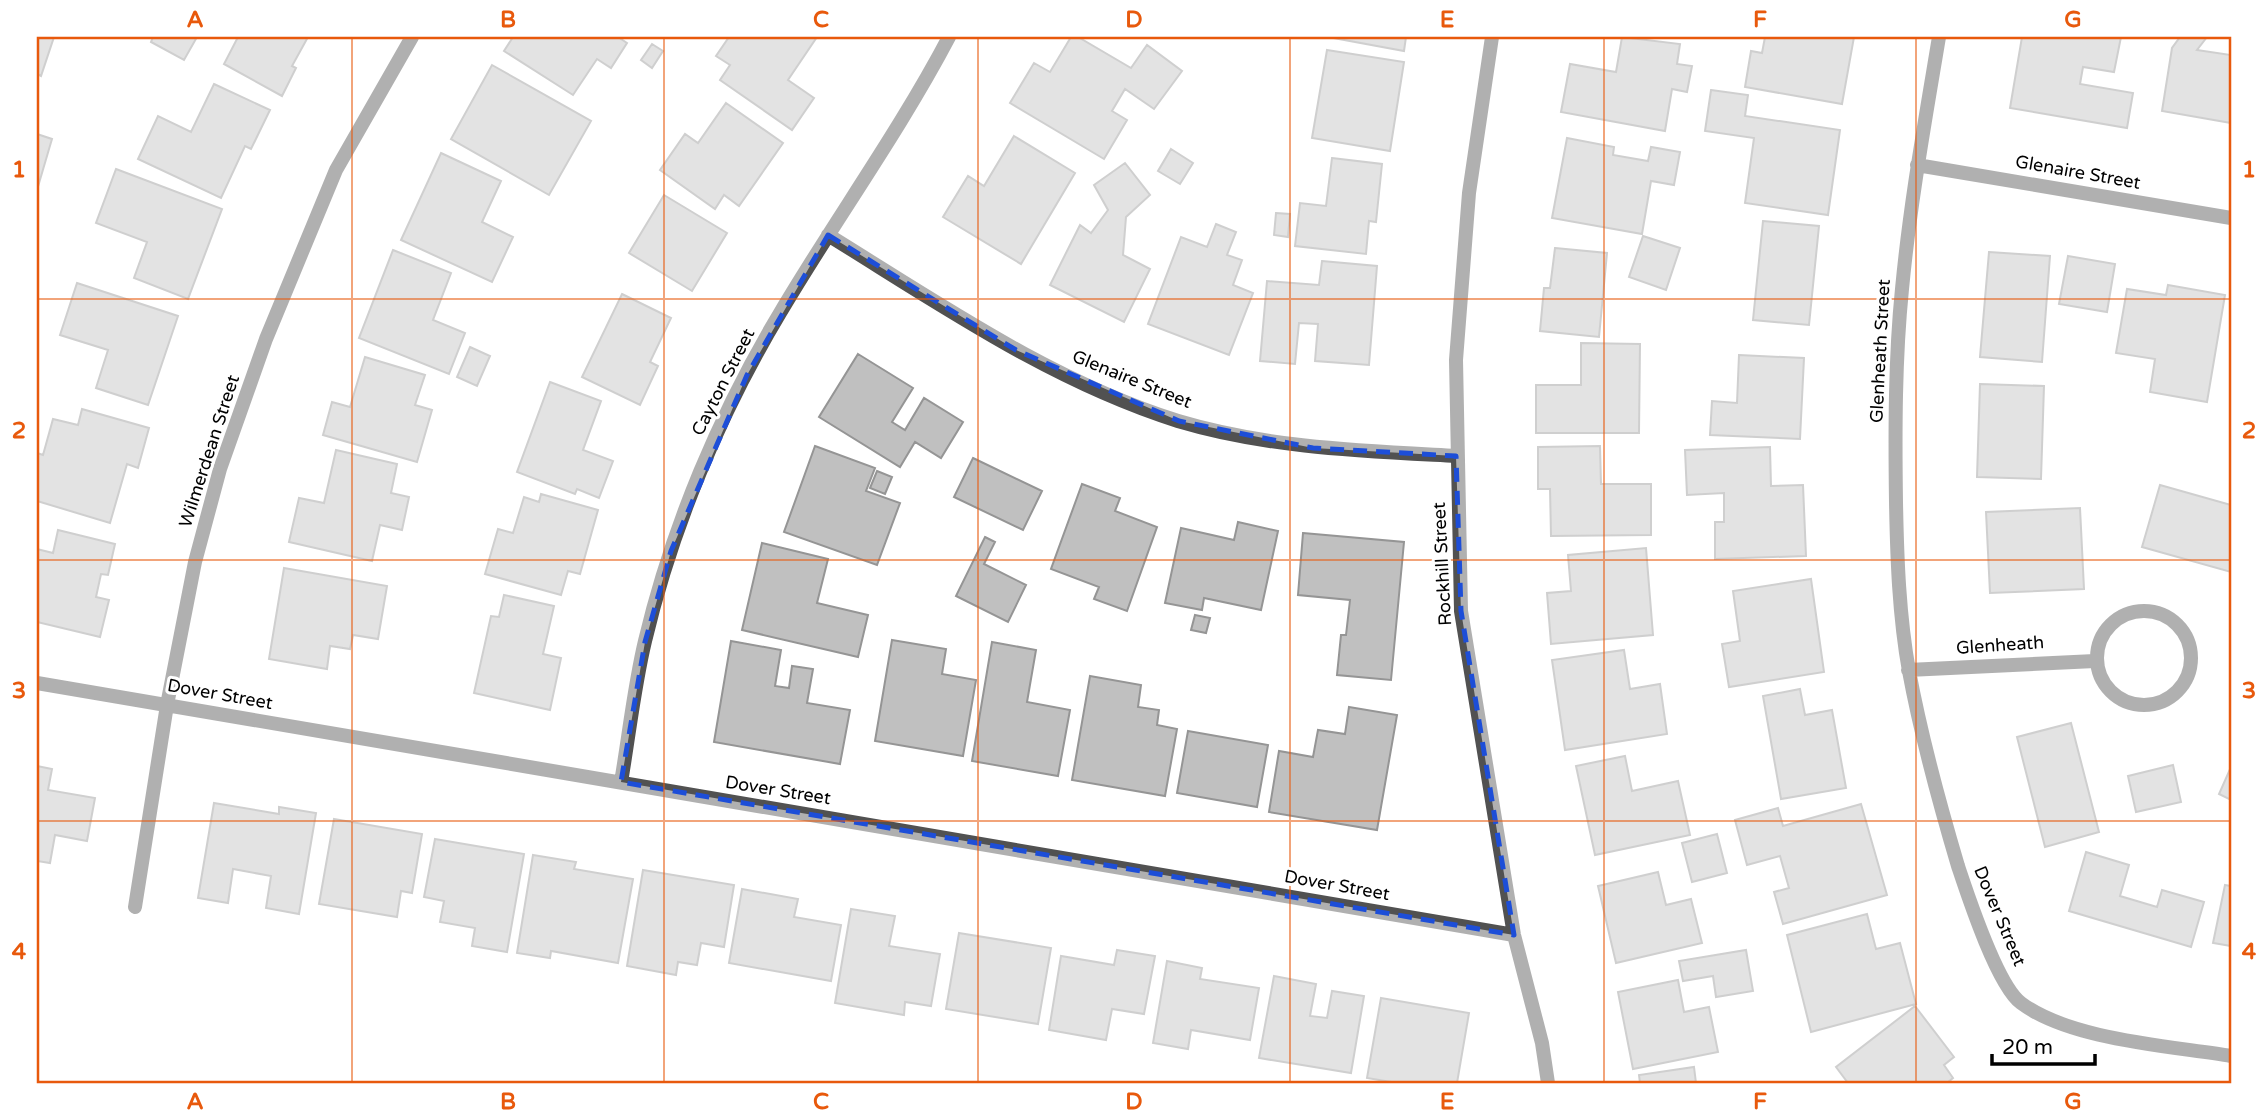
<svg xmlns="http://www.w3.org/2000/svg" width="2268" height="1120" viewBox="0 0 2268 1120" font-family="'Varela Round',sans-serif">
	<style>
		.building { fill: #c0c0c0; stroke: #959595; stroke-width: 2 }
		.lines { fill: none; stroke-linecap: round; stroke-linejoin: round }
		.street { stroke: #515151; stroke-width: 14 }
		.marked { fill: none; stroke: #1d4ed8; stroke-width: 5; stroke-dasharray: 14 9; stroke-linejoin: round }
		.grid { fill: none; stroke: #e8590c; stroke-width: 2; stroke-opacity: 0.55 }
		.labels { text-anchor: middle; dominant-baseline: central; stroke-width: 6; stroke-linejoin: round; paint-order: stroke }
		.street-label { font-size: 18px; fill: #000; stroke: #fff }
		.neatline { fill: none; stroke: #e8590c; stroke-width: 2.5 }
		.grid-label { font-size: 23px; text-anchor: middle; font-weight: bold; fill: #e8590c }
	</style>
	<rect width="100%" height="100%" fill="#fff"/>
	<path class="building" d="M37,37H54L41,76L37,74Z
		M153,37H197L184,60L151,42Z
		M238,37H308L292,66L296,68L282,96L224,64Z
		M513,37H618L627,43L611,68L597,59L573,95L504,51Z
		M729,37H817L788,80L814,98L792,130L720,80L730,65L716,56Z
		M1071,37H1078L1131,68L1147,45L1182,71L1154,109L1125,89L1112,111L1127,120L1104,159L1010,103L1034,63L1050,72Z
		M1328,37H1406L1404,51Z
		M1622,37L1680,44L1677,64L1692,66L1687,92L1672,89L1665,131L1561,112L1570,64L1616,72Z
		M1765,37H1854L1842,104L1745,87L1751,51L1762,53Z
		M2022,37H2121L2114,72L2083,67L2080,84L2133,93L2127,128L2010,108Z
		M2180,37H2207L2197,50L2231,55V123L2162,111L2172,48Z
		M652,44L663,51L652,68L641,60Z
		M1327,50L1404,62L1390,151L1312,138Z
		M492,65L591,121L549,195L451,139Z
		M214,84L270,110L251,149L245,146L221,198L138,159L158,116L191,132Z
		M1711,90L1748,95L1745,116L1840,130L1828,215L1745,203L1754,138L1705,131Z
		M726,103L783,143L739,206L724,195L715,209L660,170L685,134L698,143Z
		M37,134L52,139L37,190Z
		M1014,136L1075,173L1021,264L943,217L968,176L984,186Z
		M1567,138L1614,147L1613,155L1648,161L1651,147L1680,152L1674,185L1651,181L1642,234L1552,218Z
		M1171,149L1193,163L1180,184L1158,171Z
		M441,153L501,181L482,222L513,237L492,282L401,240Z
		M1332,158L1382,164L1376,222L1369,221L1366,254L1295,246L1300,203L1326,206Z
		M1125,163L1150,195L1126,217L1123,255L1150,269L1124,322L1050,285L1080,225L1091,233L1108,210L1094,185Z
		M116,169L222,209L188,299L134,278L147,242L96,223Z
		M664,195L727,233L692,291L629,253Z
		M1276,213L1290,214L1288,237L1274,235Z
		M1763,221L1819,226L1809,325L1753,320Z
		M1216,224L1236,232L1227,255L1242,260L1233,285L1253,293L1229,355L1148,324L1181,237L1207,247Z
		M1643,236L1680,248L1666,290L1629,277Z
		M1555,248L1607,253L1599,337L1540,331L1544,288H1550Z
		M393,250L451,273L433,320L465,333L449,374L359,338Z
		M1989,252L2050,256L2042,362L1980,357Z
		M2068,256L2115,264L2107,312L2059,304Z
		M1322,261L1377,266L1369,365L1315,361L1318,324L1299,323L1295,364L1260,361L1267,281L1319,285Z
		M77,283L178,316L148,405L96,388L108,350L60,335Z
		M2168,285L2225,295L2207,402L2150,392L2155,359L2116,353L2127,289L2166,295Z
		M622,294L671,318L650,362L658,366L640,405L582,377Z
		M1581,343L1640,344L1639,433H1536V385H1581Z
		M470,347L490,356L477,386L457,377Z
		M858,354L913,388L892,422L905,430L924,398L963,422L941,458L915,442L900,467L819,417Z
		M1739,355L1804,358L1800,439L1710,435L1712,401L1737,403Z
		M365,357L425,375L415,405L432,410L417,462L323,435L332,402L350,407Z
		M550,382L601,401L583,450L613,461L599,498L577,489L575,494L517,472Z
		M1980,384L2044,386L2041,479L1977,477Z
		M82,409L149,428L138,468L127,464L110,523L37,501V453L43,455L53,419L78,425Z
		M815,446L875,468L866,491L900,503L877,565L784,532Z
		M1600,446L1601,484H1651V535L1551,536L1550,489H1538V447Z
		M1770,447L1771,486L1803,485L1806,556L1715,559V522H1724V493L1687,495L1685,450Z
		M336,450L397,464L391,493L409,497L402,530L380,525L372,561L289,542L299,498L324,503Z
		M973,458L1042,491L1023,530L954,497Z
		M877,471L892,477L885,494L870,488Z
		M1082,484L1120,498L1115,511L1157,527L1127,611L1094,599L1099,587L1051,569Z
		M2160,485L2231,505V572L2142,547Z
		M541,494L598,510L580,574L568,571L561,595L485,574L498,529L513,533L524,497L539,502Z
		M2080,508L2084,589L1990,593L1986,512Z
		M1238,522L1278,531L1261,610L1204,598L1202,610L1165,603L1181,528L1234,540Z
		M58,530L115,544L108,575L101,574L96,597L109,600L100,637L37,622V549L53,553Z
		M1303,533L1404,542L1391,680L1337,675L1341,635H1346L1350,600L1298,595Z
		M985,537L995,542L984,564L1026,585L1008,622L956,596Z
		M762,543L828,559L817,603L868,615L858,657L742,630Z
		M1646,548L1653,635L1551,644L1547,593L1571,591L1568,555Z
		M284,568L387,586L378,639L353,635L350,649L330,646L327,669L269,659Z
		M1811,579L1824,672L1729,687L1722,644L1740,641L1733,591Z
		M504,595L554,606L543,654L561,658L550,710L474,693L491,616L499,617Z
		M1195,615L1210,618L1206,633L1191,630Z
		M892,640L946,649L942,674L976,680L963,756L875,741Z
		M731,641L781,650L775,686L789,688L792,666L813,669L807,703L850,710L840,764L714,742Z
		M992,642L1036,650L1027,702L1070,710L1058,776L972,761Z
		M1624,650L1630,689L1660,684L1667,734L1565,750L1552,660Z
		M1090,676L1141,685L1138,707L1159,710L1157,725L1177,729L1165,796L1072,780Z
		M1800,689L1805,715L1832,710L1846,788L1781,799L1763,696Z
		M1349,707L1397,715L1377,830L1269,812L1279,751L1313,757L1318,730L1345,734Z
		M2071,723L2099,832L2045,847L2017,737Z
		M1188,731L1268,745L1257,807L1177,793Z
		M1625,756L1632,791L1678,781L1690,835L1595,855L1576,766Z
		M2173,765L2181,802L2136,812L2128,776Z
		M37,766L52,769L48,790L95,798L87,841L55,835L50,863L37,861Z
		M2231,767V800L2219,794Z
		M214,803L279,814V807L316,813L299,914L266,908L271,876L233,869L228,903L198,898Z
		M1861,804L1887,895L1783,924L1774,892L1789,888L1780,856L1747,865L1735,820L1778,808L1783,826Z
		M334,819L422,834L412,893L401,891L397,917L319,904Z
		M1717,834L1727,873L1692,882L1682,843Z
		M435,839L524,854L507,952L472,946L475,928L440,922L444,901L424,897Z
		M2086,852L2129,865L2120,896L2157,907L2162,890L2204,902L2191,947L2069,911Z
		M533,855L576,862L574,869L633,879L618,963L551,951L550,958L517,953Z
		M643,870L734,885L724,947L701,943L697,965L678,962L676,975L627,966Z
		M1658,872L1666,905L1691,899L1702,943L1616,963L1598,886Z
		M2225,885L2231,886V946L2213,943Z
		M742,889L798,899L794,917L841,925L831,981L729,963Z
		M851,909L895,916L889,946L940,954L931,1006L905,1002L904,1015L835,1003Z
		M1867,914L1876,949L1900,943L1916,1004L1811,1032L1787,935Z
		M959,933L1051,948L1038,1024L946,1009Z
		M1117,950L1155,956L1144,1014L1112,1009L1106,1040L1049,1030L1061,956L1114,965Z
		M1746,950L1753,991L1716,997L1713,976L1683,981L1679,961Z
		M1167,961L1202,968L1200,979L1259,988L1250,1040L1191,1030L1188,1049L1153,1043Z
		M1274,976L1316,984L1310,1016L1327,1018L1332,991L1364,996L1351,1073L1259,1058Z
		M1678,980L1684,1012L1709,1007L1718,1052L1633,1069L1618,992Z
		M1381,998L1469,1013L1457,1083H1397L1367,1078Z
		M1915,1006L1954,1057L1944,1065L1953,1078L1947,1083H1848L1836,1067Z
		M1694,1067L1696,1083H1640L1639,1075Z"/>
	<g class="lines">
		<path class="street" d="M1492,37L1469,193L1456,360L1461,611L1514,935L1542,1043L1548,1083
			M1939,37C1925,121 1910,204 1902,289C1895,359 1895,431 1896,502C1897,557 1899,616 1909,671C1921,736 1939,802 1958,866C1968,896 1997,985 2021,1003C2070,1040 2171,1046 2231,1056
			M1917,165L2231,218
			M828,235C940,304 1051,381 1178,421C1268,448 1363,451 1456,456
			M2097 658a47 47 0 1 1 94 0a47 47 0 1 1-94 0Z
			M1908,670L2095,661
			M37,683L1514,935
			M621,782C629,736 634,687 645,641C672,527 720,413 780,313C835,220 899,132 949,37
			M135,907L167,705L195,562L220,469L266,339L336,170L412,37"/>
	</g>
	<path d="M0 0H2268V1120H0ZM828,235L1016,350L1179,421L1313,448L1456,456L1461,611L1514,935L621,782L645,642L671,551L747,375Z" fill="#fff" fill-opacity=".55" fill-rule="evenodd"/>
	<path class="marked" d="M828,235L1016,350L1179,421L1313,448L1456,456L1461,611L1514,935L621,782L645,642L671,551L747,375Z"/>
	<path class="grid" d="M352,37V1083M664,37V1083M978,37V1083M1290,37V1083M1604,37V1083M1916,37V1083M37,299H2231M37,560H2231M37,821H2231"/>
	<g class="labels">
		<g class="street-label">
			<text transform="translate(2078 172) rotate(10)">Glenaire Street</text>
			<text transform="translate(1880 351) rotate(-87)">Glenheath Street</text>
			<text transform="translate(1132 379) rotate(22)">Glenaire Street</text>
			<text transform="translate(723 382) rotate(-63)">Cayton Street</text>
			<text transform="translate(209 451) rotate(-72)">Wilmerdean Street</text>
			<text transform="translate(1442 564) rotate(-93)">Rockhill Street</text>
			<text transform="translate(2000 645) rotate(-4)">Glenheath</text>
			<text transform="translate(220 694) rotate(10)">Dover Street</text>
			<text transform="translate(778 790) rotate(9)">Dover Street</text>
			<text transform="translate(1337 885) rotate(10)">Dover Street</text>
			<text transform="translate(2000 916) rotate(67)">Dover Street</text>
		</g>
	</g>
	<rect width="2268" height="1120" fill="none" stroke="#ffffff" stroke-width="77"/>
	<path d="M1992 1054v10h103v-10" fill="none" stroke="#000000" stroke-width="3.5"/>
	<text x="2002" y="1054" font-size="21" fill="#000000" stroke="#ffffff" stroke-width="5" paint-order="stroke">20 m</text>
	<rect x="38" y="38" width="2192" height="1044" class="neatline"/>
	<g class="grid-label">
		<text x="195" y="27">A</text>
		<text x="508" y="27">B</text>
		<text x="821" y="27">C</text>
		<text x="1134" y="27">D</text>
		<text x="1447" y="27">E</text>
		<text x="1760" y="27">F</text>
		<text x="2073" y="27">G</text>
		<text x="19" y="177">1</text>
		<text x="2249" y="177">1</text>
		<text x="19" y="438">2</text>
		<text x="2249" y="438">2</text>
		<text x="19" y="698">3</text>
		<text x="2249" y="698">3</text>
		<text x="19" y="959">4</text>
		<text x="2249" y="959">4</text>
		<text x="195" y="1109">A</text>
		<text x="508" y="1109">B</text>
		<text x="821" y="1109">C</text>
		<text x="1134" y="1109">D</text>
		<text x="1447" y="1109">E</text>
		<text x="1760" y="1109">F</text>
		<text x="2073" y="1109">G</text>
	</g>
</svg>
